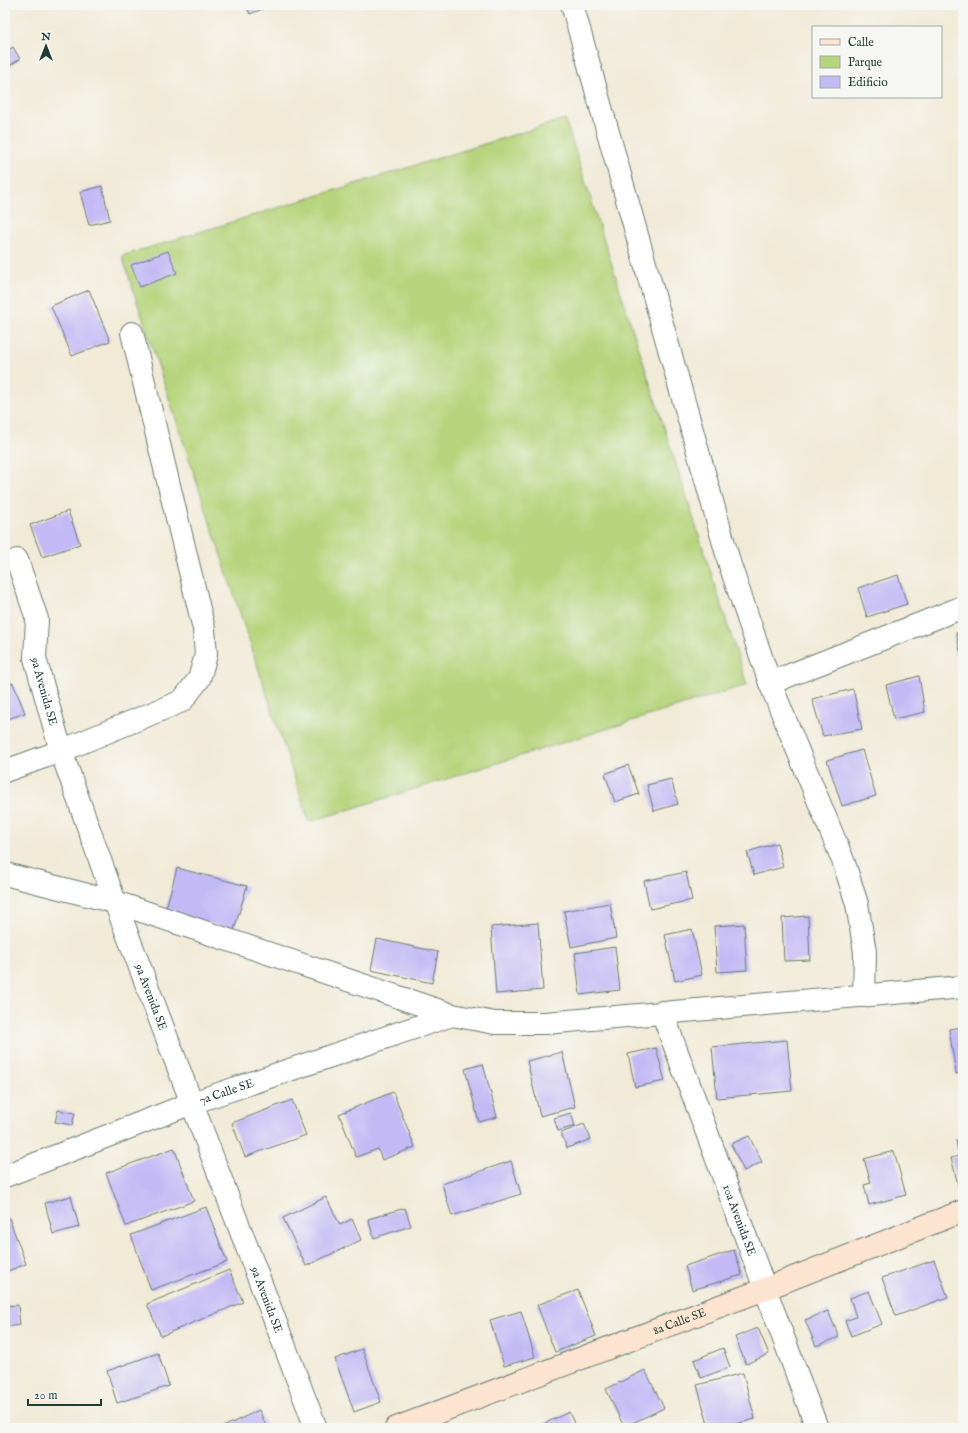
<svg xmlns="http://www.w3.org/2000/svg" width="968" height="1433" viewBox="0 0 968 1433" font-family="'IM FELL English',serif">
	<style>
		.green { fill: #b6d47b; stroke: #6a8858 }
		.building { fill: #c3baf5 }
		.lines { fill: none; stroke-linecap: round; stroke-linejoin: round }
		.street-casing { stroke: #687a6d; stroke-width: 24 }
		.secondary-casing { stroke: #687a6d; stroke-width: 24 }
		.street { stroke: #fff; stroke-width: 22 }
		.secondary { stroke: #fde4d1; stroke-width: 22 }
		.labels { text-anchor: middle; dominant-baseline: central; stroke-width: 3; stroke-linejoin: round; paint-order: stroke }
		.street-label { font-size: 12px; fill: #1f3d34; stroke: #f6f6f2 }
	</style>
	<rect width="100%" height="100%" fill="#f6f6f2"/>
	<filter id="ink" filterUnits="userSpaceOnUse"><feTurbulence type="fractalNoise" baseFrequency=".025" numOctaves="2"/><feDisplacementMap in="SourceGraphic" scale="8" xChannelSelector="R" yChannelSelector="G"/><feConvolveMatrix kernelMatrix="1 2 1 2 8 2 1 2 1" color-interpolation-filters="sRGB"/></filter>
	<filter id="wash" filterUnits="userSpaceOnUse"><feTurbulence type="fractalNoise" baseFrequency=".012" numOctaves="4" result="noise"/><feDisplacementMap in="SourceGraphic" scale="16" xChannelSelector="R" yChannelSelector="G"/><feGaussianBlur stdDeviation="0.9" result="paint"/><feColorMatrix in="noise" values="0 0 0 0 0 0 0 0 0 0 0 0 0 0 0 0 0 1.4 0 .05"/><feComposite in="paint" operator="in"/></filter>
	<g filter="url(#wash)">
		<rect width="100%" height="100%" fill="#f1ead7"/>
		<path class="green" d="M565,119L747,685L309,822L122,256Z"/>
		<g id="blocks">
			<path class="building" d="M246,5H272L250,14Z
				M13,47L20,59L6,68L5,52Z
				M102,186L110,220L89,225L80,192Z
				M168,251L177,273L140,287L131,265Z
				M89,290L110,341L72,356L51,306Z
				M68,511L80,544L42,557L30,525Z
				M898,575L907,604L867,617L858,588Z
				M963,631V659H962L956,633Z
				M919,676L925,712L894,719L886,685Z
				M13,683L25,713L5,720V686Z
				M853,689L862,729L823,736L812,699Z
				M862,750L876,796L842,806L827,760Z
				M628,765L639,794L615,802L605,774Z
				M671,779L678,804L654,811L647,785Z
				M777,843L783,867L754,875L747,852Z
				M177,868L247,886L234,930L165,912Z
				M686,872L692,900L650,909L644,881Z
				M610,903L616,938L571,947L564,911Z
				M808,916L810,960L784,961L782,918Z
				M538,923L543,990L496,994L491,927Z
				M744,924L747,970L717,972L714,926Z
				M692,929L702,975L675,981L665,935Z
				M377,939L438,952L432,983L371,970Z
				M615,947L620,990L580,995L575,953Z
				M963,1027V1073L956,1074L949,1029Z
				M787,1040L792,1091L717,1098L712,1047Z
				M656,1048L665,1081L635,1087L628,1054Z
				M562,1052L575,1107L540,1116L527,1061Z
				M483,1064L497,1117L479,1122L465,1069Z
				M393,1092L415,1147L382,1160L378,1149L356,1157L339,1114Z
				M292,1100L306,1135L245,1157L232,1123Z
				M58,1110L75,1113L72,1125L55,1122Z
				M571,1113L575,1126L558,1131L554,1118Z
				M584,1124L591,1139L567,1148L561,1133Z
				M749,1136L762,1162L744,1171L731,1144Z
				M963,1138V1187L959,1188L951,1158L959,1156L956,1140Z
				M174,1148L194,1201L126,1226L106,1173Z
				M894,1151L906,1195L869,1205L864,1185L871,1183L864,1159Z
				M511,1161L521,1194L452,1216L442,1184Z
				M71,1196L79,1227L53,1234L45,1203Z
				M326,1197L340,1225L352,1219L361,1240L306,1266L283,1218Z
				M206,1207L227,1262L151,1290L131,1235Z
				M405,1208L411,1226L374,1238L368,1219Z
				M9,1218L26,1264L5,1272V1219Z
				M734,1250L742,1275L692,1290L685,1266Z
				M934,1260L948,1297L896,1316L882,1278Z
				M229,1270L243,1302L161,1336L147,1304Z
				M578,1290L596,1336L555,1352L537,1305Z
				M869,1291L882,1324L851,1336L845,1321L856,1317L850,1298Z
				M18,1305L20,1325L5,1327V1306Z
				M521,1311L535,1357L504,1366L490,1320Z
				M828,1311L839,1337L816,1346L805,1320Z
				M758,1328L769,1354L746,1364L735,1337Z
				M723,1348L730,1367L701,1378L694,1360Z
				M362,1349L381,1402L354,1412L335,1359Z
				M158,1353L169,1386L117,1403L107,1371Z
				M645,1370L664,1408L624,1427L606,1389Z
				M743,1373L755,1419L720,1428H709L697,1385Z
				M259,1410L267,1428H221Z
				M569,1412L576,1428H540L539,1426Z"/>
		</g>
	</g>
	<g filter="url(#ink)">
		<use href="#blocks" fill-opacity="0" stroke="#687a6d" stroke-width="1"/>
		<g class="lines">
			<g class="street-casing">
				<g id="street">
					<path d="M573,8L730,565L770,683L844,863L857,904L865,952L864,996"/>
					<path id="s1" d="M17,560L37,619L35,658L61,751L115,902L316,1428"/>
					<path d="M770,683L963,607"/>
					<path d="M5,771L61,751L182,701L199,679L206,655L204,629L132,333"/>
					<path d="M5,874L115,902L452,1015L495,1023H545L963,987"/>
					<path id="s2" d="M662,1012L817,1428"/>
					<path id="s3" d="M5,1176L192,1103L452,1015"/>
				</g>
			</g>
			<g class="secondary-casing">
				<g id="secondary">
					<path id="s4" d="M396,1428L765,1289L963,1211"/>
				</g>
			</g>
			<use href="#street" class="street"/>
			<use href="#secondary" class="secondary"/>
		</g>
	</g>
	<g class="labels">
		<g class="street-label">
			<text stroke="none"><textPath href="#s1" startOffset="136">9a Avenida SE</textPath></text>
			<text stroke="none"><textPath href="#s1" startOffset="460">9a Avenida SE</textPath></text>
			<text stroke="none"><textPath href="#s3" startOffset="237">7a Calle SE</textPath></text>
			<text stroke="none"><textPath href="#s2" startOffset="222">10a Avenida SE</textPath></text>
			<text stroke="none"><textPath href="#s1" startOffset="784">9a Avenida SE</textPath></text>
			<text stroke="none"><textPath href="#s4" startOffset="303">8a Calle SE</textPath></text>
		</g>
	</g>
	<rect width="968" height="1433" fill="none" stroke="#f6f6f2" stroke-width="20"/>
	<rect x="812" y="26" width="130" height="72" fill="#f6f6f2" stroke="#a0aca6"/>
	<rect x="820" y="39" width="20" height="6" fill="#fde4d1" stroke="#a0aca6"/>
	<text x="848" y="46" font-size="12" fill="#1f3d34">Calle</text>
	<rect x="820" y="56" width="20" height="12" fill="#b6d47b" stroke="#a0aca6"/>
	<text x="848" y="66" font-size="12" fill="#1f3d34">Parque</text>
	<rect x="820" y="76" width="20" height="12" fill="#c3baf5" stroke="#a0aca6"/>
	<text x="848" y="86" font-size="12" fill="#1f3d34">Edificio</text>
	<g transform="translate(46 46)" stroke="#f6f6f2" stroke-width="3" paint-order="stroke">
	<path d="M0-3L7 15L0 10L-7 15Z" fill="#1f3d34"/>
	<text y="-6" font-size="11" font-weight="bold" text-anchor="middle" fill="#1f3d34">N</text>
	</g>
	<path d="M28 1399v6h73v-6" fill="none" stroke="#1f3d34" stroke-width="2"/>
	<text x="34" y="1399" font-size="12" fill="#1f3d34" stroke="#f6f6f2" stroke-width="3" paint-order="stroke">20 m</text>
</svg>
